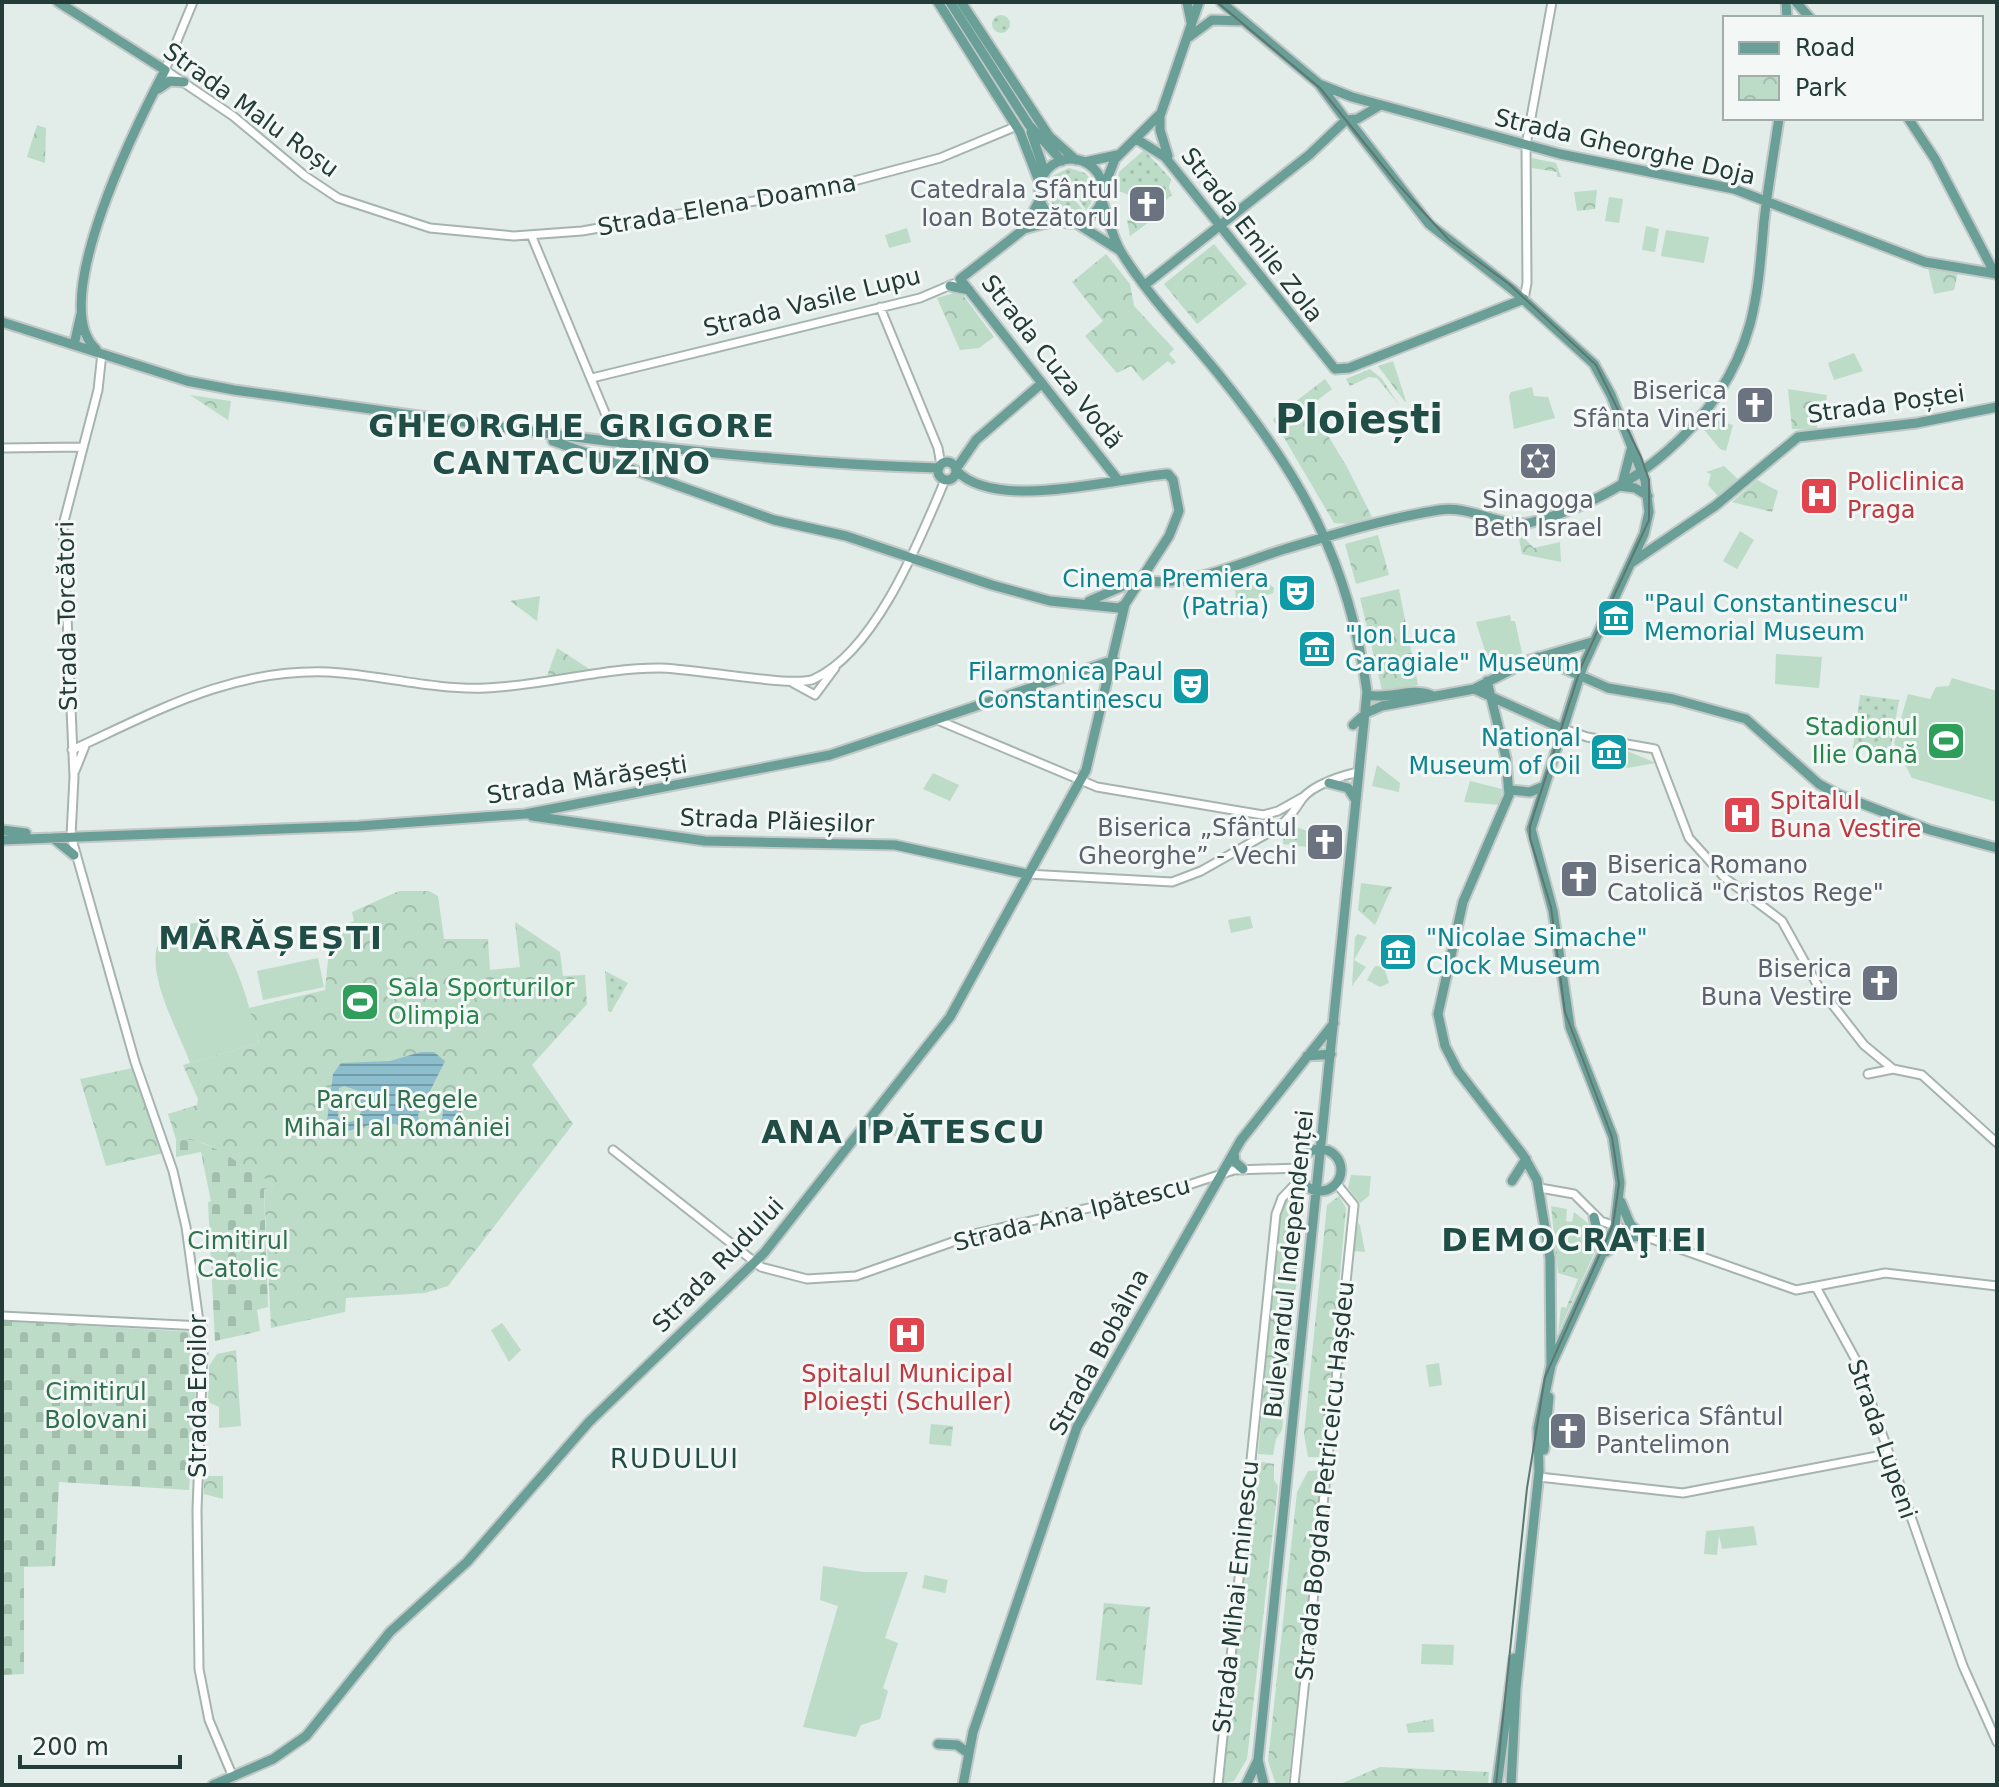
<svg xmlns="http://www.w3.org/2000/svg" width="1999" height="1787" viewBox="0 0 1999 1787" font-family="'DejaVu Sans',sans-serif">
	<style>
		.grass { fill: url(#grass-dots) }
		.cemetery { fill: url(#cemetery-stones) }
		.park { fill: url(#park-crowns) }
		.garden { fill: #bcdcc7 }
		.water { fill: url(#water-rules); fill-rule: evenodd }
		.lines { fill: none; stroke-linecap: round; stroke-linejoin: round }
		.minor-casing { stroke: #a5b4af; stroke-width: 11 }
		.major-casing { stroke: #c1c8c7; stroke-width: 13 }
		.minor { stroke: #fff; stroke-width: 7 }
		.major { stroke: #699f96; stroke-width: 9 }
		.tram { stroke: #5d7773; stroke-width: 2 }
		.labels { text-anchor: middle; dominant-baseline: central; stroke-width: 6; stroke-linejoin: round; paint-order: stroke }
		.street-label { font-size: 24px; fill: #233c37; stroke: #f3f8f6 }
		.worship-label { font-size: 24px; fill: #5b616d; stroke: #f3f8f6; text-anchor: end }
		.health-label { font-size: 24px; fill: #be3a42; stroke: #f3f8f6; text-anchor: start }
		.culture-label { font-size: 24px; fill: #0d838f; stroke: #f3f8f6; text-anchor: end }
		.leisure-label { font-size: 24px; fill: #27864d; stroke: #f3f8f6; text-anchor: end }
		.park-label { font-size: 24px; fill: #2f714e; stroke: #f3f8f6 }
		.neighbourhood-label { font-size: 26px; letter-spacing: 2px; fill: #204d46; stroke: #f3f8f6 }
		.district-label { font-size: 32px; font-weight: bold; letter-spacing: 2px; fill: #204d46; stroke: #f3f8f6 }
		.town-label { font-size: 40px; font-weight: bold; fill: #204d46; stroke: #f3f8f6 }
	</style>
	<defs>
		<pattern id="grass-dots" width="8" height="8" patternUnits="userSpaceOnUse" patternTransform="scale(2)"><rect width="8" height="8" fill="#bcdcc7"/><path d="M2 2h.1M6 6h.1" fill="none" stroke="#a1beac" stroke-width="1.8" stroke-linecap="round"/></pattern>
		<pattern id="cemetery-stones" width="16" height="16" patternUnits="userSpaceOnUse" patternTransform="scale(2)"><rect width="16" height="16" fill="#bcdcc7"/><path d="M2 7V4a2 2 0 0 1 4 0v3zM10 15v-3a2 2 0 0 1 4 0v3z" fill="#a1beac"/></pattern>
		<pattern id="park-crowns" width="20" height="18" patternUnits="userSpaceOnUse" patternTransform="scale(2)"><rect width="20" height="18" fill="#bcdcc7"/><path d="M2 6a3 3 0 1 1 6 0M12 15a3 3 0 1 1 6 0" fill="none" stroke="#a1beac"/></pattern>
		<pattern id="water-rules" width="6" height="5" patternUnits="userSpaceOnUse" patternTransform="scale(2)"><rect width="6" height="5" fill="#8dbece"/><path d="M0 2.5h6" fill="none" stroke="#739ca8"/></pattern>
	</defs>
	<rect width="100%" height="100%" fill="#e2ece8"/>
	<path class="grass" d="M992 24a9 9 0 1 1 18 0a9 9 0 1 1-18 0Z
		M1144,150L1171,179L1169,188L1172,195L1166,200L1152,189L1129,195L1116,190L1119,172Z
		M1069,168L1085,173C1097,184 1097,198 1086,210L1071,188L1067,191L1084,211L1069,215L1055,209L1047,193L1052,176Z
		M1860,695L1899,700L1890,752L1853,748Z
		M605,971L628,983L611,1012L608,1011Z"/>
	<path class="cemetery" d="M185,1138C208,1142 262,1170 274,1187L264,1190L268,1307L257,1310L260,1331L215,1341L208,1202L211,1201L201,1152L176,1157V1139Z
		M2,1321L195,1332L198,1353L189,1490L59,1482L55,1566L24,1567V1674L2,1675Z"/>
	<path class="park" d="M37,125L46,128L45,163L27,157Z
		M1532,158L1556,163L1561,177H1557V172L1532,168Z
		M1597,190L1595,209L1577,211L1574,192Z
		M1146,218L1149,222L1130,236L1127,220Z
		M1214,244L1247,284L1197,324L1164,284Z
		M1106,254L1130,284L1134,306L1174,349L1169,354L1176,362L1172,365L1168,361L1143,381L1131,366L1117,373L1085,336L1103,321L1072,282Z
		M1928,268L1958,272L1954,290L1934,294Z
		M954,293L963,295L994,337L979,348L960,350L937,298Z
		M1393,361L1406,401L1405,402L1378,366Z
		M1370,369L1382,379L1399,405L1377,378L1369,377L1350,386L1346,379Z
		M1325,379L1332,389L1310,406L1347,467L1372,517L1349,524L1334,523L1273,419Z
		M1788,389L1827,395L1826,403L1818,402L1817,430L1792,429Z
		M190,395L231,401L228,420Z
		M1757,480L1778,491L1772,512L1732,502Z
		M1378,535L1389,575L1356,584L1345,544Z
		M1522,536L1534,548L1560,542L1561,562L1522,554L1519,539Z
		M1267,582L1274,588L1273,593L1237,605L1235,589Z
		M1399,589L1418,685L1382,690L1360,598Z
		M540,596L537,621L510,601Z
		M557,648L591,670L547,676Z
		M1294,826L1307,831V847L1283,844L1284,832Z
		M1361,883L1392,887L1375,925L1358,910Z
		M399,891H429L438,896L444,939H488L490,970L520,967L515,922L560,952L563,976L585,975L587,1004L532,1065L573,1124L448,1286L425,1293L346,1298L345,1312L271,1328L264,1189L274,1187C266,1176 257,1176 247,1169C225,1153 205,1138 176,1139L168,1114L197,1105L198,1099L183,1065L259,1043L249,1008L325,990L331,930L354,921L352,912Z
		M133,1068L164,1153L106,1166L80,1079Z
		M917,1124V1142L888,1134L889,1129Z
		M1299,1187L1305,1196L1282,1430L1276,1439L1273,1455L1258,1454L1279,1222L1283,1202Z
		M1339,1196L1346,1208L1323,1457H1308L1304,1434L1327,1205Z
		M1551,1206L1567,1209L1566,1221L1572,1222L1574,1212L1593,1227L1598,1245L1558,1333L1561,1307L1566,1308L1578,1279L1558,1273Z
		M236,1350L241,1426L219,1428V1407L208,1402L209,1366L217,1354Z
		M931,1424L953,1426L951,1446L929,1444Z
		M1256,1461L1274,1464V1480L1278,1486L1247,1759L1234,1781L1222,1784Z
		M1323,1470L1288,1785H1276L1268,1761L1297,1492L1308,1471Z
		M204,1476H223V1499L204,1494Z
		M1104,1603L1150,1607L1142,1685L1096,1680Z
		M1433,1719L1434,1732L1408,1733L1406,1724Z
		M1380,1767L1489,1772L1488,1785H1338Z"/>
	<path class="garden" d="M1609,197L1623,199L1619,223L1605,221Z
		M1646,226L1659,229L1655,252L1642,250Z
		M907,228L911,242L889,248L885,235Z
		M1666,230L1709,237L1704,263L1661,256Z
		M1854,353L1863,371L1834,380L1828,363Z
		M1532,387L1534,396L1548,397L1555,418L1514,429L1509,396L1511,392Z
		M1711,418L1733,425L1726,451L1720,449L1701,426Z
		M1724,466L1740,481L1719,497L1708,485L1711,474L1706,472Z
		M1740,531L1754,540L1737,569L1723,561Z
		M1510,615L1511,621H1515L1522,653L1491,670L1476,622Z
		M1327,646L1330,666L1317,668L1314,665L1313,647Z
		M1776,654L1822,657L1819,688L1775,684Z
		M1952,678L1997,691V802L1912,778L1894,743L1908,694L1930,699L1936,687L1949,686Z
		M1620,748L1656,763L1621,769Z
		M1377,765L1400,783L1399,792L1372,786Z
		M933,773L959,785L950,801L923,789Z
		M1470,781L1502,789L1501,805L1464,802Z
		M1250,916L1253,928L1231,933L1228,920Z
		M199,923C234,937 250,1010 259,1043L190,1063C176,1022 115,925 199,923Z
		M361,930V960H334L332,932Z
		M1358,934L1367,937L1354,960L1366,967L1352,986L1355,937Z
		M318,958L324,987L263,1000L257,971Z
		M1375,966L1384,967L1389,983L1380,987L1367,980Z
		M1351,1175L1371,1176L1369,1196L1360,1203L1348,1188Z
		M1358,1223L1360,1225L1365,1252L1353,1251Z
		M502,1323L521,1350L509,1362L491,1330Z
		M1439,1363L1442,1385L1429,1387L1426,1365Z
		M1754,1526L1757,1545L1722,1549L1719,1535L1717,1555L1704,1554L1706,1531Z
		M823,1566L863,1572H908L885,1638L898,1643L883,1688L888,1691L880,1719L861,1725L856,1737L803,1727L838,1606L820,1600Z
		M925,1575L948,1580L945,1593L922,1588Z
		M1422,1644L1454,1645L1453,1665L1421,1664Z"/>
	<path class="water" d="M421,1052H434L445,1061L418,1115L419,1121L434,1127L442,1119L444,1102L451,1099L462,1105L460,1122L427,1134L396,1124L376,1123L341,1133L326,1129L333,1074L341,1063L390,1061ZM344,1086L359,1091L362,1110L357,1120L345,1123L338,1117L339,1088Z"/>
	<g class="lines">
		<g class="minor-casing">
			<path id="minor" d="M193,2L165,70L233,116L305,176L338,198L430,228L514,236L582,231L824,189L940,158L1017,126
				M532,237L618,444
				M1524,299L1527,283L1526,145L1552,2
				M880,307L938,448L941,465
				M102,353L98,390L63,525L74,777L71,836L135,1062L173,1171L186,1227L203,1351L197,1510L199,1669L209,1720L233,1777
				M592,378L920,298L953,284
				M2,448L82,447
				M793,683L815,695L835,668
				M935,719L1097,787L1263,815L1278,811L1303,797
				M1561,728L1587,737L1655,749L1689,838L1725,878L1782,921L1818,986L1864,1045L1893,1069L1922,1075L1997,1143
				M72,750C157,711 232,668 329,672C381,675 433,690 485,688C543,686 600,668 659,668C691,668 795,688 814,679C876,651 920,539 945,480
				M75,771L85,746
				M1027,874L1172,882L1201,871L1277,828C1288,820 1294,811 1302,799C1312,785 1343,775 1359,772
				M1868,1074L1893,1069
				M613,1150L761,1267L807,1279L856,1276L978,1233L1182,1187L1234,1170L1300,1168
				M1540,1188L1574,1194L1601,1221L1796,1290L1885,1273L1997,1286
				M1816,1287L1857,1362L1963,1666L1997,1742
				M2,1316L202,1326
				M1539,1477L1683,1493L1888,1454
				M1218,1785L1276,1214L1282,1198L1301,1178
				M1294,1785L1354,1205L1336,1183"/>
		</g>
		<g class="major-casing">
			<path id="major" d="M58,2L165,70C140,118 45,304 96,349
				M938,2L1020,132L1040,184
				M950,2L1029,125L1062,161
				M961,2L1049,136L1076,160
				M1187,2L1191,22
				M1221,2L1319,84L1352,97L1560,154L1734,189L1925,262L1997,274
				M1786,2L1787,18
				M1796,2L1810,18
				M1189,37L1212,20L1244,21
				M1319,84L1346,120L1357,119L1379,106
				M158,89L170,81L184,82
				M1908,118L1935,159L1995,274
				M1349,121L1429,224L1513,290L1594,364L1611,395L1645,480L1649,512L1644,534L1583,666L1531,829L1553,911L1570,1027L1613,1137L1620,1183L1615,1226L1551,1365
				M1031,132L1045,173
				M1138,140L1165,157L1335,369L1349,368L1524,299
				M1168,156L1160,130V116L1199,2
				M1039 191a32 32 0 1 1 64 0a32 32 0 1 1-64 0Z
				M1085,162L1117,155
				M1104,187L1115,159L1159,115
				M1102,201C1108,217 1112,237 1121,252C1148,296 1188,336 1220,376C1302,477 1349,561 1367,692L1260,1741L1258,1760L1264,1785
				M1058,220L1024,229L960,279L1118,480
				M1076,223L1119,250
				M1024,229L1040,199
				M1146,284L1309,155L1346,120
				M950,286L969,290
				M2,322L187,381L234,390C469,422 701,461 939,468
				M74,345L81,314
				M553,441L774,520L846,536L992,585L1050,601L1119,608L1125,604
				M938 471a9 9 0 1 1 18 0a9 9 0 1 1-18 0Z
				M956,469L976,440L1042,383
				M1623,481L1631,450
				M1619,486L1635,488L1648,496
				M1631,563L1715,506L1798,437L1917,423L1997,407
				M1138,580C1187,589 1239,563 1285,549C1335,534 1388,518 1439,510C1471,505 1498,527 1529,523C1628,498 1722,425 1750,324C1759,290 1761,255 1764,221C1768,186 1774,152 1779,118
				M1089,601L1137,580
				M1538,657L1608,688L1673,699L1746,719L1819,784L1837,794L1930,830L1997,848
				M1487,681L1506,758L1509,795L1463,902L1438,1014L1445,1046L1458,1071L1523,1155L1537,1180L1550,1258L1551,1365L1538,1428L1539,1472L1516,1688L1511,1785
				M1474,689L1561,728
				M1367,695C1389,700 1410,687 1431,695
				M1353,725L1366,713L1382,706L1474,689L1530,660L1592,642
				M1329,783L1348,788L1355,799
				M1510,790L1530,792L1542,787
				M532,816L705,841L895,845L1027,874
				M2,830L26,833
				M53,838L74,855
				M2,840L359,826L525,814L830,755L1114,660
				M1307,1056L1331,1054
				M1299 1170a21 21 0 1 1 42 0a21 21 0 1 1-42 0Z
				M1234,1153L1235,1162L1243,1169
				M1512,1181L1526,1159
				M1621,1202L1630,1224L1642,1236
				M1594,1217L1602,1250
				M1606,1252L1624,1238L1642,1236
				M1544,1450L1549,1397
				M938,1744L957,1745L968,1753
				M213,1785L273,1759L306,1736L390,1632L467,1562L589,1422L764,1253L950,1017L1086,770L1125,604L1169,536L1179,511L1173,480L1168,474C1115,478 996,512 957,471
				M963,1785L973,1732L1077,1427L1241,1140L1334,1023
				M1246,1785L1258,1760
				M1497,1785L1514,1658"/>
		</g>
		<use href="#minor" class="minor"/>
		<use href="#major" class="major"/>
		<path class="tram" d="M1217,2L1320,88L1395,181L1449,240L1509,284L1596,365L1641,457L1649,480V520L1581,667L1530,826V838L1551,907L1565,1012L1612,1137L1619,1184L1613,1225L1545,1377L1527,1488L1496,1785"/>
	</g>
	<defs>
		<g id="church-square" transform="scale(2)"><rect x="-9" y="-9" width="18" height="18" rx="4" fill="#6b7280" stroke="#f3f8f6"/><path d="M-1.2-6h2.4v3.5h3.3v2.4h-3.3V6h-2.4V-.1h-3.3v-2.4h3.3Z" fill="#fff"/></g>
		<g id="synagogue-square" transform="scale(2)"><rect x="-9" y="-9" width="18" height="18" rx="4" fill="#6b7280" stroke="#f3f8f6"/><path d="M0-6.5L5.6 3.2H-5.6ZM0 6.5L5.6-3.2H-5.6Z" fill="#fff"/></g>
		<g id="hospital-square" transform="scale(2)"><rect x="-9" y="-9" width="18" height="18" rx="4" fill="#e0444e" stroke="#f3f8f6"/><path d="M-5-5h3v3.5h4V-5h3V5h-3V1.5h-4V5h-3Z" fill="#fff"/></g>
		<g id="theatre-square" transform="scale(2)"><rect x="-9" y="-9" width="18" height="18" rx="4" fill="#0f9aa8" stroke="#f3f8f6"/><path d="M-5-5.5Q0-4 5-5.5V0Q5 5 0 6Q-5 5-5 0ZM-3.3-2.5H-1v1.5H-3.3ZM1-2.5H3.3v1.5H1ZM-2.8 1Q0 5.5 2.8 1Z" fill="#fff"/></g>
		<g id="museum-square" transform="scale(2)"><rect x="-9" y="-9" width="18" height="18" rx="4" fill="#0f9aa8" stroke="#f3f8f6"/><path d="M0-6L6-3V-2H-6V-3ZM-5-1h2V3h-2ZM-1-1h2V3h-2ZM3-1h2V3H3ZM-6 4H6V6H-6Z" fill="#fff"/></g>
		<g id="stadium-square" transform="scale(2)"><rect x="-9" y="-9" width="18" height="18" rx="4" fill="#2e9e5b" stroke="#f3f8f6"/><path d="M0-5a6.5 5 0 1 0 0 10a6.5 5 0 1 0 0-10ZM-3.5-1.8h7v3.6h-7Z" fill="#fff"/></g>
	</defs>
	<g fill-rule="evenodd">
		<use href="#church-square" x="1147" y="204"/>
		<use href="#church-square" x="1755" y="405"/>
		<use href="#synagogue-square" x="1538" y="461"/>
		<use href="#hospital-square" x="1819" y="496"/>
		<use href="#theatre-square" x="1297" y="593"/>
		<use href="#museum-square" x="1616" y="618"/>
		<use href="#museum-square" x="1317" y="649"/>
		<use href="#theatre-square" x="1191" y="686"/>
		<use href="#stadium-square" x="1946" y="741"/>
		<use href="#museum-square" x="1609" y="752"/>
		<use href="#hospital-square" x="1742" y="815"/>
		<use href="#church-square" x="1325" y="842"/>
		<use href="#church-square" x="1579" y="879"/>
		<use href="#museum-square" x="1398" y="952"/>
		<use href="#church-square" x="1880" y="983"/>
		<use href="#stadium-square" x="360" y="1002"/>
		<use href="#hospital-square" x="907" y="1335"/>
		<use href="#church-square" x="1568" y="1431"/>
	</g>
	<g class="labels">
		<g class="street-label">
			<text transform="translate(251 110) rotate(36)">Strada Malu Roșu</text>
			<text transform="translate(1625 147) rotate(13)">Strada Gheorghe Doja</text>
			<text transform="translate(727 205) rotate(-10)">Strada Elena Doamna</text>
			<text transform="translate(1252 235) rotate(52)">Strada Emile Zola</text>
			<text transform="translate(812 302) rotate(-14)">Strada Vasile Lupu</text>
			<text transform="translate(1052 362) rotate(52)">Strada Cuza Vodă</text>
			<text transform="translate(1886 404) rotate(-8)">Strada Poștei</text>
			<text transform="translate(67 616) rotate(-91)">Strada Torcători</text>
			<text transform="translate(587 780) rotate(-9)">Strada Mărășești</text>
			<text transform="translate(777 821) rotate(2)">Strada Plăieșilor</text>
			<text transform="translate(1072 1214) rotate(-14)">Strada Ana Ipătescu</text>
			<text transform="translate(1289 1264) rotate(-84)">Bulevardul Independenței</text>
			<text transform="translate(718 1265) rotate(-46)">Strada Rudului</text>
			<text transform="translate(1099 1352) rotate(-62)">Strada Bobâlna</text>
			<text transform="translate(198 1396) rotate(-90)">Strada Eroilor</text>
			<text transform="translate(1882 1439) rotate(71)">Strada Lupeni</text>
			<text transform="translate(1325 1481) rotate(-84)">Strada Bogdan Petriceicu Hașdeu</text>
			<text transform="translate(1236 1597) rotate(-84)">Strada Mihai Eminescu</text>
		</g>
		<g class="worship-label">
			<text x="1119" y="190">Catedrala Sfântul<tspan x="1119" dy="28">Ioan Botezătorul</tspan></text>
			<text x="1727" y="391">Biserica<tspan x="1727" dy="28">Sfânta Vineri</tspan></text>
			<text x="1538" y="500" text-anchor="middle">Sinagoga<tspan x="1538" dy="28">Beth Israel</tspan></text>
			<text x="1297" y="828">Biserica „Sfântul<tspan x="1297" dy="28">Gheorghe” - Vechi</tspan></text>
			<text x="1607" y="865" text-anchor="start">Biserica Romano<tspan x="1607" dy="28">Catolică "Cristos Rege"</tspan></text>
			<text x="1852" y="969">Biserica<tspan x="1852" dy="28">Buna Vestire</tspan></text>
			<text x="1596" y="1417" text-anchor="start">Biserica Sfântul<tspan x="1596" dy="28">Pantelimon</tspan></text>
		</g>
		<g class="health-label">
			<text x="1847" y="482">Policlinica<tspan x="1847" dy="28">Praga</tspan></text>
			<text x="1770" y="801">Spitalul<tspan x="1770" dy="28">Buna Vestire</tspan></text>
			<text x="907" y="1374" text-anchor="middle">Spitalul Municipal<tspan x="907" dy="28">Ploiești (Schuller)</tspan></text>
		</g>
		<g class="culture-label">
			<text x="1269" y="579">Cinema Premiera<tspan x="1269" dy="28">(Patria)</tspan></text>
			<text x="1644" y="604" text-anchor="start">"Paul Constantinescu"<tspan x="1644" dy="28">Memorial Museum</tspan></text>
			<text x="1345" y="635" text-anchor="start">"Ion Luca<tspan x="1345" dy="28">Caragiale" Museum</tspan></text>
			<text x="1163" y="672">Filarmonica Paul<tspan x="1163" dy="28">Constantinescu</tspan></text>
			<text x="1581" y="738">National<tspan x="1581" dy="28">Museum of Oil</tspan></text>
			<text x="1426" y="938" text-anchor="start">"Nicolae Simache"<tspan x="1426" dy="28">Clock Museum</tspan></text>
		</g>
		<g class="leisure-label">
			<text x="1918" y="727">Stadionul<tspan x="1918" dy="28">Ilie Oană</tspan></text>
			<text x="388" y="988" text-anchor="start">Sala Sporturilor<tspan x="388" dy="28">Olimpia</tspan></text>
		</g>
		<g class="park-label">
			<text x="397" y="1100">Parcul Regele<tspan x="397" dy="28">Mihai I al României</tspan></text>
			<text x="238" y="1241">Cimitirul<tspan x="238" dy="28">Catolic</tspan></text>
			<text x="96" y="1392">Cimitirul<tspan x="96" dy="28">Bolovani</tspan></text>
		</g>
		<g class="neighbourhood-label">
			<text x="675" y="1459">RUDULUI</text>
		</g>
		<g class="district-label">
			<text x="572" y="426">GHEORGHE GRIGORE<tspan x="572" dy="37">CANTACUZINO</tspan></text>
			<text x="271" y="938">MĂRĂȘEȘTI</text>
			<text x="904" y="1132">ANA IPĂTESCU</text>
			<text x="1575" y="1240">DEMOCRAŢIEI</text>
		</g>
		<g class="town-label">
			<text x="1359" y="419">Ploiești</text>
		</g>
	</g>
	<rect width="1999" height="1787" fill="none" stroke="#233c37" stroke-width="8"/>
	<rect x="1723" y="16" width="260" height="104" fill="#f3f8f6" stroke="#a0adaa" stroke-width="2"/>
	<rect x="1739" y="42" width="40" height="12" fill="#699f96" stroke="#a0adaa" stroke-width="2"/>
	<text x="1795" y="56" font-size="24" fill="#233c37">Road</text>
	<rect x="1739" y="76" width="40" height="24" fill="url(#park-crowns)" stroke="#a0adaa" stroke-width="2"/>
	<text x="1795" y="96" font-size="24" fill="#233c37">Park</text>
	<path d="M20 1755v12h160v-12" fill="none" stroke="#233c37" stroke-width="4"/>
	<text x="32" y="1755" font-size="24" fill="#233c37" stroke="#f3f8f6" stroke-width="6" paint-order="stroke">200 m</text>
</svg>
